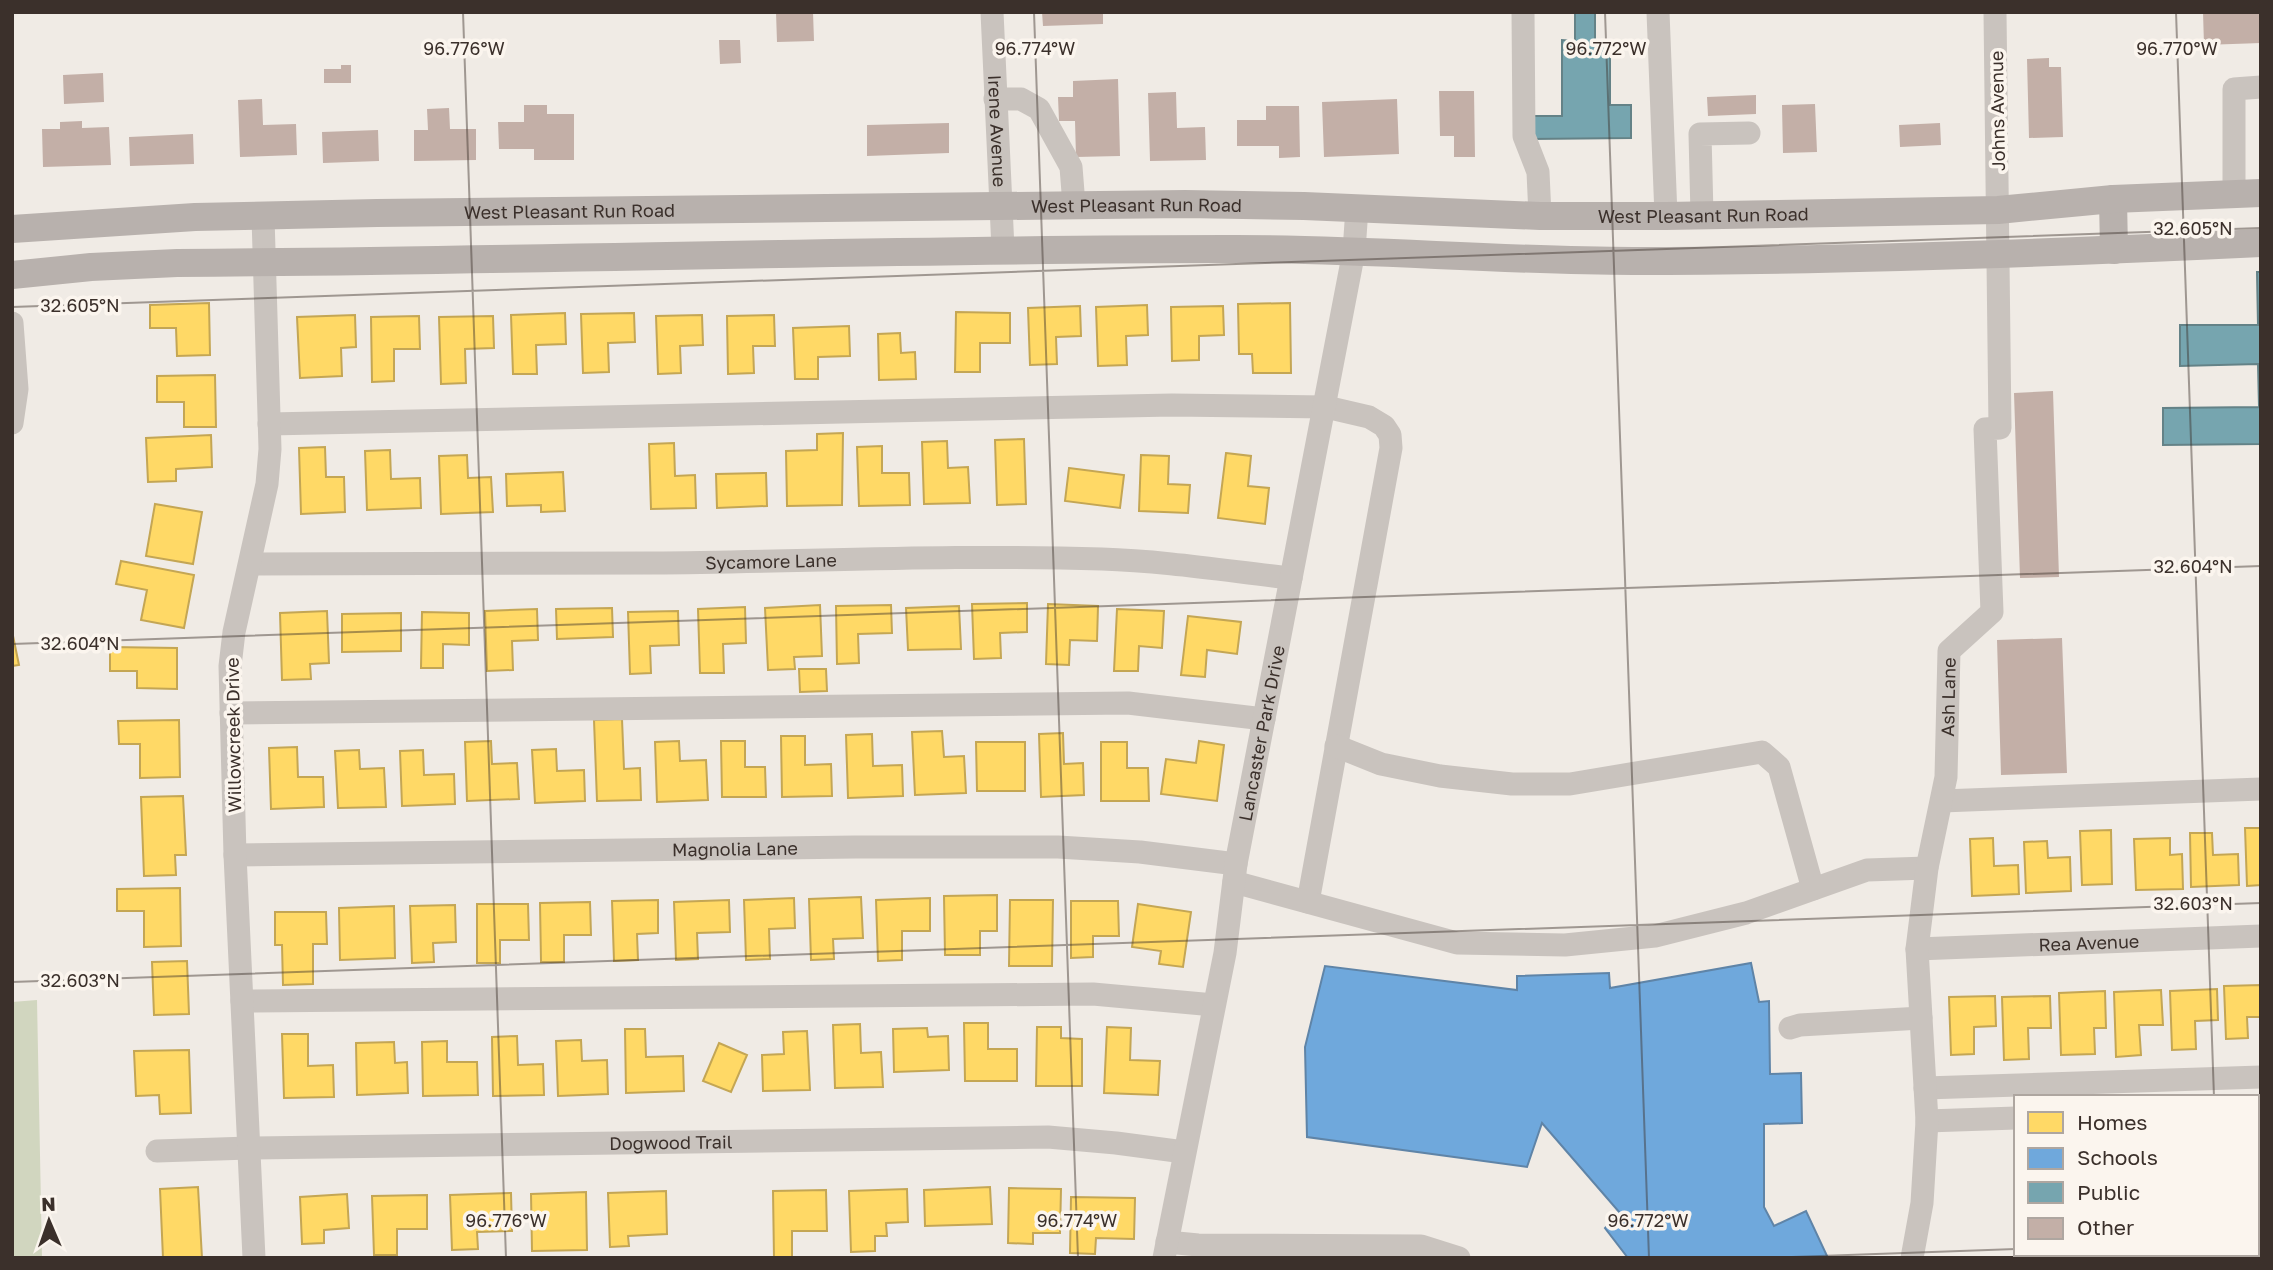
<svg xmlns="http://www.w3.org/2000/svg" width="2273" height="1270" viewBox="0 0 2273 1270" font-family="'Golos Text',sans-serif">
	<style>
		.green { fill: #d1d6bf }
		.homes { fill: #ffd966; stroke: #c4a654; stroke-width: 2 }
		.schools { fill: #6fa8dc; stroke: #5f84a7; stroke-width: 2 }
		.public { fill: #76a5af; stroke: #648287; stroke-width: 2 }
		.building { fill: #c3afa7 }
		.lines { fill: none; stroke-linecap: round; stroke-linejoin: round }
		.minor { stroke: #c9c3be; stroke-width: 23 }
		.major { stroke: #b8b1ad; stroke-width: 28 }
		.ticks { fill: none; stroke: #3b302b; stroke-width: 2; stroke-opacity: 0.45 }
		.labels { text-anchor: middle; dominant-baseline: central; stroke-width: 7; stroke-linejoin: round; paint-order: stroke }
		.street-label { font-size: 18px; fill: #3b302b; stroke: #fbf5ee }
		.ticks-label { font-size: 18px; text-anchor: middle; fill: #3b302b; stroke: #fbf5ee; stroke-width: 7; stroke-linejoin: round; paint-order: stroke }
	</style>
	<rect width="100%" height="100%" fill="#f0ebe5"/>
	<path class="green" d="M37,1000L42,1258H12V1002Z
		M2070,1254H2171V1258H2070Z"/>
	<path class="homes" d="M209,303L210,355L177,356L176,328H150V305Z
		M1290,303L1291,373H1253L1252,354H1239L1238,304Z
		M1147,305L1148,335L1126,336L1127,365L1098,366L1096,307Z
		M1080,306L1081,336L1056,337L1057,364L1030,365L1028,308Z
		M1223,306L1224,335L1199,336V360L1172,361L1171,307Z
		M956,312L1010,313V343H980V372H955Z
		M565,313L566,344L536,345L537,374H513L511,315Z
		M634,313L635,342L608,343L609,372L583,373L581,314Z
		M355,315L356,347L341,348L342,376L300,378L297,317Z
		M702,315L703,345L680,346L681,373L658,374L656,316Z
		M774,315L775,346H753L754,373L728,374L727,316Z
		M419,316L420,349H394V381L372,382L371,317Z
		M493,316L494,348L465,349L466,383L441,384L439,317Z
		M849,326L850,356L818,357V379H795L793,328Z
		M900,333L901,353L915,352L916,379L879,380L878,334Z
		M215,375L216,427H184V402H157V376Z
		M843,433L842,505L787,506L786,451L817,450V434Z
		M211,435L212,467L176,469V481L148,482L146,438Z
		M1024,439L1026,504L997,505L995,440Z
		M947,441L948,468L968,467L970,503L924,504L922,442Z
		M674,443L675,476L695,475L696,508L651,509L649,444Z
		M882,446V473H909L910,505L859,506L857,447Z
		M325,447L326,477H344L345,512L301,514L299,448Z
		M390,450L391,479L420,478L421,508L367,510L365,451Z
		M1226,453L1251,456L1248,486L1269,488L1265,524L1218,518Z
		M467,455L468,478L491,477L493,512L441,514L439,456Z
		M1141,455L1169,456L1168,484L1190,485L1188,513L1139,511Z
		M1069,468L1124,475L1120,508L1065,501Z
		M563,472L565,511L541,512V505L507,506L506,474Z
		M766,473L767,506L717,508L716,474Z
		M155,504L202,512L193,564L146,556Z
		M121,561L194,575L184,628L141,620L147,590L116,584Z
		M1027,603V632L1000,633L1001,658L974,659L972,604Z
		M1048,604L1098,606L1097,641L1070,640L1069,665L1046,664Z
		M820,605L822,656L794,657L795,669L768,670L765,608Z
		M891,605L892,633L858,634L859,663L837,664L836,606Z
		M959,606L961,649L908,650L906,608Z
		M745,607L746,643L723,644L724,673H700L698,609Z
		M612,608L613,637L557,639L556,609Z
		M537,609L538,640L512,641L513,670L487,671L485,611Z
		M1117,609L1164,611L1162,648L1139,646L1138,671H1114Z
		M327,611L329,663L310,664L311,679L282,680L280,613Z
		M678,611L679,645L650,646L651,673L630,674L628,612Z
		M422,612L469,613V645L443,644V668H421Z
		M401,613V651L342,652V614Z
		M1188,616L1241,622L1237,654L1207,650L1205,677L1181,675Z
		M12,631L19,665L12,666Z
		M110,647L177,648V689L137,688V671H110Z
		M799,669H826L827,691L800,692Z
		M622,719L624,769L640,768L641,800L597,801L594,720Z
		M179,720L180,777L140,778V744H119L118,721Z
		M942,731L944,757L964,756L966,793L915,795L912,732Z
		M1063,733L1064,764L1083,763L1084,795L1041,797L1039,734Z
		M872,734L873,766L902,765L903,796L848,798L846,735Z
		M781,736H805V765L831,764L832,796L782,797Z
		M491,741L492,764L517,763L519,799L467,801L465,742Z
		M679,741L680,761L706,760L708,800L657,802L655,742Z
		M721,741H745V767H765L766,797H722Z
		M1199,741L1224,745L1217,801L1161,794L1166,759L1196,763Z
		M976,742H1025V791H977Z
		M1101,742H1127V768H1148L1149,801H1101Z
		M297,747L298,777H323L324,807L271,809L269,748Z
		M556,749L557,771L584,770L585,801L535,803L532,750Z
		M359,750L360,769L384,768L386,807L338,808L335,751Z
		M423,750L424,775L454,774L455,804L402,806L400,751Z
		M183,796L186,855H175L176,875L144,876L141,797Z
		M2245,828H2261V885L2247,886Z
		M2111,830L2112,884L2082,885L2080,831Z
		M2190,833H2212L2213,855L2238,854L2239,885L2191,887Z
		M1993,838L1994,866L2018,865L2019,894L1972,896L1970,839Z
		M2170,838V855L2182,854L2183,889L2136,890L2134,839Z
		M2047,841L2048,858L2070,857L2071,891L2026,893L2024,842Z
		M180,888L181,946L144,947V911H117V889Z
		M997,895V931H980V955H945L944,896Z
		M861,897L863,938L833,939L834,959L811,960L809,899Z
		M794,898L795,928L769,929L770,959L746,960L744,900Z
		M930,898V931H902V960L878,961L876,900Z
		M658,900V933L637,934L638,960L614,961L612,901Z
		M729,900L730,932L697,933L698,959L676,960L674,902Z
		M1010,900H1053L1052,966H1009Z
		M1071,901H1118L1119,936H1093V957L1071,958Z
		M590,902L591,935H564V962H541L540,903Z
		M477,904H528L529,940H500V963H477Z
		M1138,904L1191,912L1183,967L1159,964L1161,951L1132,947Z
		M455,905L456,942L433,943L434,962L412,963L410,906Z
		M394,906L395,958L340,960L339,908Z
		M275,912H326L327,944H313V984L283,985L282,945H275Z
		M187,961L189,1014L154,1015L152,962Z
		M2261,985V1017H2247L2248,1038L2226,1039L2224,986Z
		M2217,989L2218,1020L2195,1021L2196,1049L2172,1050L2170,991Z
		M2161,990L2163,1025H2139L2141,1055L2116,1057L2114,992Z
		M2105,991L2106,1028H2094L2095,1054L2061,1055L2059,993Z
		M1995,996L1996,1026L1974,1027V1054L1951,1055L1949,997Z
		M2050,996L2051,1028H2028L2029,1059L2004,1060L2002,997Z
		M964,1023H988V1049H1017V1081H965Z
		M860,1024L861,1053L881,1052L883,1087L835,1088L833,1025Z
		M1037,1027H1061V1038L1082,1039V1086H1036Z
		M1107,1027L1131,1028L1130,1060L1160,1061L1158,1095L1104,1093Z
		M927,1028L928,1037L948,1036L949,1070L894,1072L893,1029Z
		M625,1029H645L646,1057L683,1056L684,1091L626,1093Z
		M807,1031L810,1090L763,1091L762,1055L784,1054L783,1032Z
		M282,1034H308V1066L333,1065L334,1097L284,1098Z
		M517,1036L518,1065L543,1064L544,1095L493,1096L492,1037Z
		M581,1040L582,1061L607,1060L608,1094L558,1096L556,1041Z
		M447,1041V1062H477L478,1095L423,1096L422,1042Z
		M394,1042L395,1063L407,1062L408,1093L357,1095L356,1043Z
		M719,1043L747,1055L731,1092L703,1081Z
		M189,1050L191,1113L160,1114L159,1095L136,1096L134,1051Z
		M198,1187L202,1258H163L160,1189Z
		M990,1187L992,1224L925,1226L924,1190Z
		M1009,1188L1061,1189L1060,1233H1033V1244L1008,1243Z
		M907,1189L908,1222L886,1223L887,1236H875V1251L851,1252L849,1191Z
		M826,1190L827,1231H792V1258H774L773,1191Z
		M666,1191L667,1234L628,1236L629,1246L610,1247L608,1193Z
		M586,1192L587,1250L532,1251L531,1194Z
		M511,1193L512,1231L477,1232L478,1249L452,1250L450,1195Z
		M347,1194L349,1228L324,1230V1243L302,1244L300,1197Z
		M427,1195V1229H397V1255H374L372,1196Z
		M1071,1197L1135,1198L1134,1239L1096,1238L1095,1254L1070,1253Z"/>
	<path class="schools" d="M1751,963L1759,1002L1769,1001L1770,1074L1801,1073L1802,1123L1764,1124V1207L1774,1226L1806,1211L1828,1258H1628L1605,1228L1620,1213L1542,1123L1527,1167L1307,1137L1305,1047L1325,966L1517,990V976L1609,973L1610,988Z"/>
	<path class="public" d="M1575,12H1595V40H1610V105H1631V138L1531,139V116H1562V40L1575,41Z
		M2257,272H2261V444L2163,445V408L2259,407L2258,364L2180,366V325H2258Z"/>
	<path class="building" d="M776,12H813L814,41L777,42Z
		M1042,12H1103V24L1043,26Z
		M2203,12H2261V43L2204,45Z
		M719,40H740L741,63L720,64Z
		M2049,58V67H2061L2063,137L2029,138L2027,59Z
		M341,65H351V83H324V69H341Z
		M103,73L104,102L64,104L63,75Z
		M1118,79L1120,156L1076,157L1075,121H1059L1058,97H1073V81Z
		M1439,91H1474L1475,157H1454V136H1440Z
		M1176,92L1177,128L1205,127L1206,160L1150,161L1148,93Z
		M1756,95V114L1708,116L1707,97Z
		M262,99L263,125L296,124L297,155L240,157L238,100Z
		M1397,99L1399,154L1324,157L1322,102Z
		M1815,104L1817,152L1783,153L1782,105Z
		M524,105H547V114H574V160H534V149H499L498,122H524Z
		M1266,106H1299L1300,157L1279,158V146H1237V120H1266Z
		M449,108L450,129H476V160L414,161V130H428L427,109Z
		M82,121V128L109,127L111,165L43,167L42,129H60V122Z
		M949,123V153L867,156V125Z
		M1940,123L1941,145L1900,147L1899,125Z
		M378,130L379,161L323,163L322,132Z
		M193,134L194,164L130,166L129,137Z
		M2053,391L2059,577L2020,578L2014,393Z
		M2062,638L2067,773L2001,775L1997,640Z"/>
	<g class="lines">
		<g class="minor">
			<path id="s1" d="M992,12L1003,249"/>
			<path d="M1523,12L1524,136L1538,172L1540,216"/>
			<path d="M1658,12L1666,216"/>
			<path d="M995,99H1021L1039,109L1071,167L1074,205"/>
			<path d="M2234,194V89L2261,87"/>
			<path d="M1702,215L1700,134L1749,133"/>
			<path d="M12,323L17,389L12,423"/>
			<path d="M269,424L1172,405L1326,407L1369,417L1384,426L1390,435L1391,448L1308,902"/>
			<path id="s2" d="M251,564C385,564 519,564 653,563C802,562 952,554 1102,559C1165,561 1228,571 1291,578"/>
			<path d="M231,713L1128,703L1264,719"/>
			<path d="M1336,746L1381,764L1440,776L1512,784H1570L1762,752L1779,767L1813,889"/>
			<path d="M1942,801L2261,789"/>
			<path id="s3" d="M235,855L855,847H1058L1140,852L1236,864"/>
			<path d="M1234,882L1457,943L1565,945L1655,936L1746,913L1867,870L1927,868"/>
			<path id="s4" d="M1917,949L2261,936"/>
			<path d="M242,1001L1093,994L1214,1005"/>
			<path d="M1790,1028L1800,1025L1921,1018"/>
			<path d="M1925,1088L2261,1077"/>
			<path d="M2257,1111H2261V1113"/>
			<path d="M1927,1121L2016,1118"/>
			<path id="s5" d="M157,1151L249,1148L1048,1137L1116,1143L1184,1152"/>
			<path d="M1167,1242L1198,1245L1421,1246L1459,1258"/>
			<path d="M254,1258L235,855L230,666L234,632L267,484L270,449L263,217"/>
			<path id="s6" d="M1164,1258L1225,953L1236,864L1354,251L1357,208"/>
			<path id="s7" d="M1912,1258L1922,1203L1927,1121L1917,949L1927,868L1946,777L1949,651L1992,612L1985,429L2000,428L1995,12"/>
		</g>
		<g class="major">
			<path d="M2113,199L2114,250"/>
			<path id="s8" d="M12,229L195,217L377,213L1185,204L1304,206L1540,216H1666L1998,210L2113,199L2261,193"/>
			<path d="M12,275L91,267L177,263C526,261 875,249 1225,249C1361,248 1496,261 1633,261C1842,261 2052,253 2261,243"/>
		</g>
	</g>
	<path class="ticks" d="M463,12L506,1258M1034,12L1078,1258M1605,12L1649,1258M2176,12L2214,1097M12,307L2261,228M12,644L2261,566M12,982L2261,903M2257,1241H2261M2220,1254V1258M1767,1258L2016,1249"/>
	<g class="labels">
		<g class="street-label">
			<text transform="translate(1997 111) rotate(-91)">Johns Avenue</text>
			<text stroke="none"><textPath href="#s1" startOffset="119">Irene Avenue</textPath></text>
			<text stroke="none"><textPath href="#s8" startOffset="1125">West Pleasant Run Road</textPath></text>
			<text stroke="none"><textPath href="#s8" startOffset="558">West Pleasant Run Road</textPath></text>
			<text stroke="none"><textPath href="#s8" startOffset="1692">West Pleasant Run Road</textPath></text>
			<text stroke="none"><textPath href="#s2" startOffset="520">Sycamore Lane</textPath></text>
			<text stroke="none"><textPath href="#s7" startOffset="565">Ash Lane</textPath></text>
			<text stroke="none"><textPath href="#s6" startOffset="534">Lancaster Park Drive</textPath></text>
			<text transform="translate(233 735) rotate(-91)">Willowcreek Drive</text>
			<text stroke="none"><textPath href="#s3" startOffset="500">Magnolia Lane</textPath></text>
			<text stroke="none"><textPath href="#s4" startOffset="172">Rea Avenue</textPath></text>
			<text stroke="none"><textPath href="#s5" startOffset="514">Dogwood Trail</textPath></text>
		</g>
	</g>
	<g class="ticks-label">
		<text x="464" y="55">96.776°W</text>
		<text x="1035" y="55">96.774°W</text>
		<text x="1606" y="55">96.772°W</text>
		<text x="2177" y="55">96.770°W</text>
		<text x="2193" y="235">32.605°N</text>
		<text x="80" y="312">32.605°N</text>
		<text x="2193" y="573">32.604°N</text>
		<text x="80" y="650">32.604°N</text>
		<text x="2193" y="910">32.603°N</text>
		<text x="80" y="987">32.603°N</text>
		<text x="506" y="1227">96.776°W</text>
		<text x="1077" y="1227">96.774°W</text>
		<text x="1648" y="1227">96.772°W</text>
	</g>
	<rect width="2273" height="1270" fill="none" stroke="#3b302b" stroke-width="28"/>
	<rect x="2014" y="1095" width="245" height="161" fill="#fbf5ee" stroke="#aea6a0" stroke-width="2"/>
	<rect x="2028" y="1112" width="35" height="21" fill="#ffd966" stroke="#aea6a0" stroke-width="2"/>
	<text x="2077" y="1130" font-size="21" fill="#3b302b">Homes</text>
	<rect x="2028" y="1148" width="35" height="21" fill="#6fa8dc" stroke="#aea6a0" stroke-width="2"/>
	<text x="2077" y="1165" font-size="21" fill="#3b302b">Schools</text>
	<rect x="2028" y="1182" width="35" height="21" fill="#76a5af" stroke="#aea6a0" stroke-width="2"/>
	<text x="2077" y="1200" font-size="21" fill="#3b302b">Public</text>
	<rect x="2028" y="1218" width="35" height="21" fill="#c3afa7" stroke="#aea6a0" stroke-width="2"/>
	<text x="2077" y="1235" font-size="21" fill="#3b302b">Other</text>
	<g transform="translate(49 1221) rotate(358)" stroke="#fbf5ee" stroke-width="5" paint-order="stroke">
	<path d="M0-5L12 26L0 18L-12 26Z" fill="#3b302b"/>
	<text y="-10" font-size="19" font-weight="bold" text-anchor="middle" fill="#3b302b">N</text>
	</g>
</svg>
